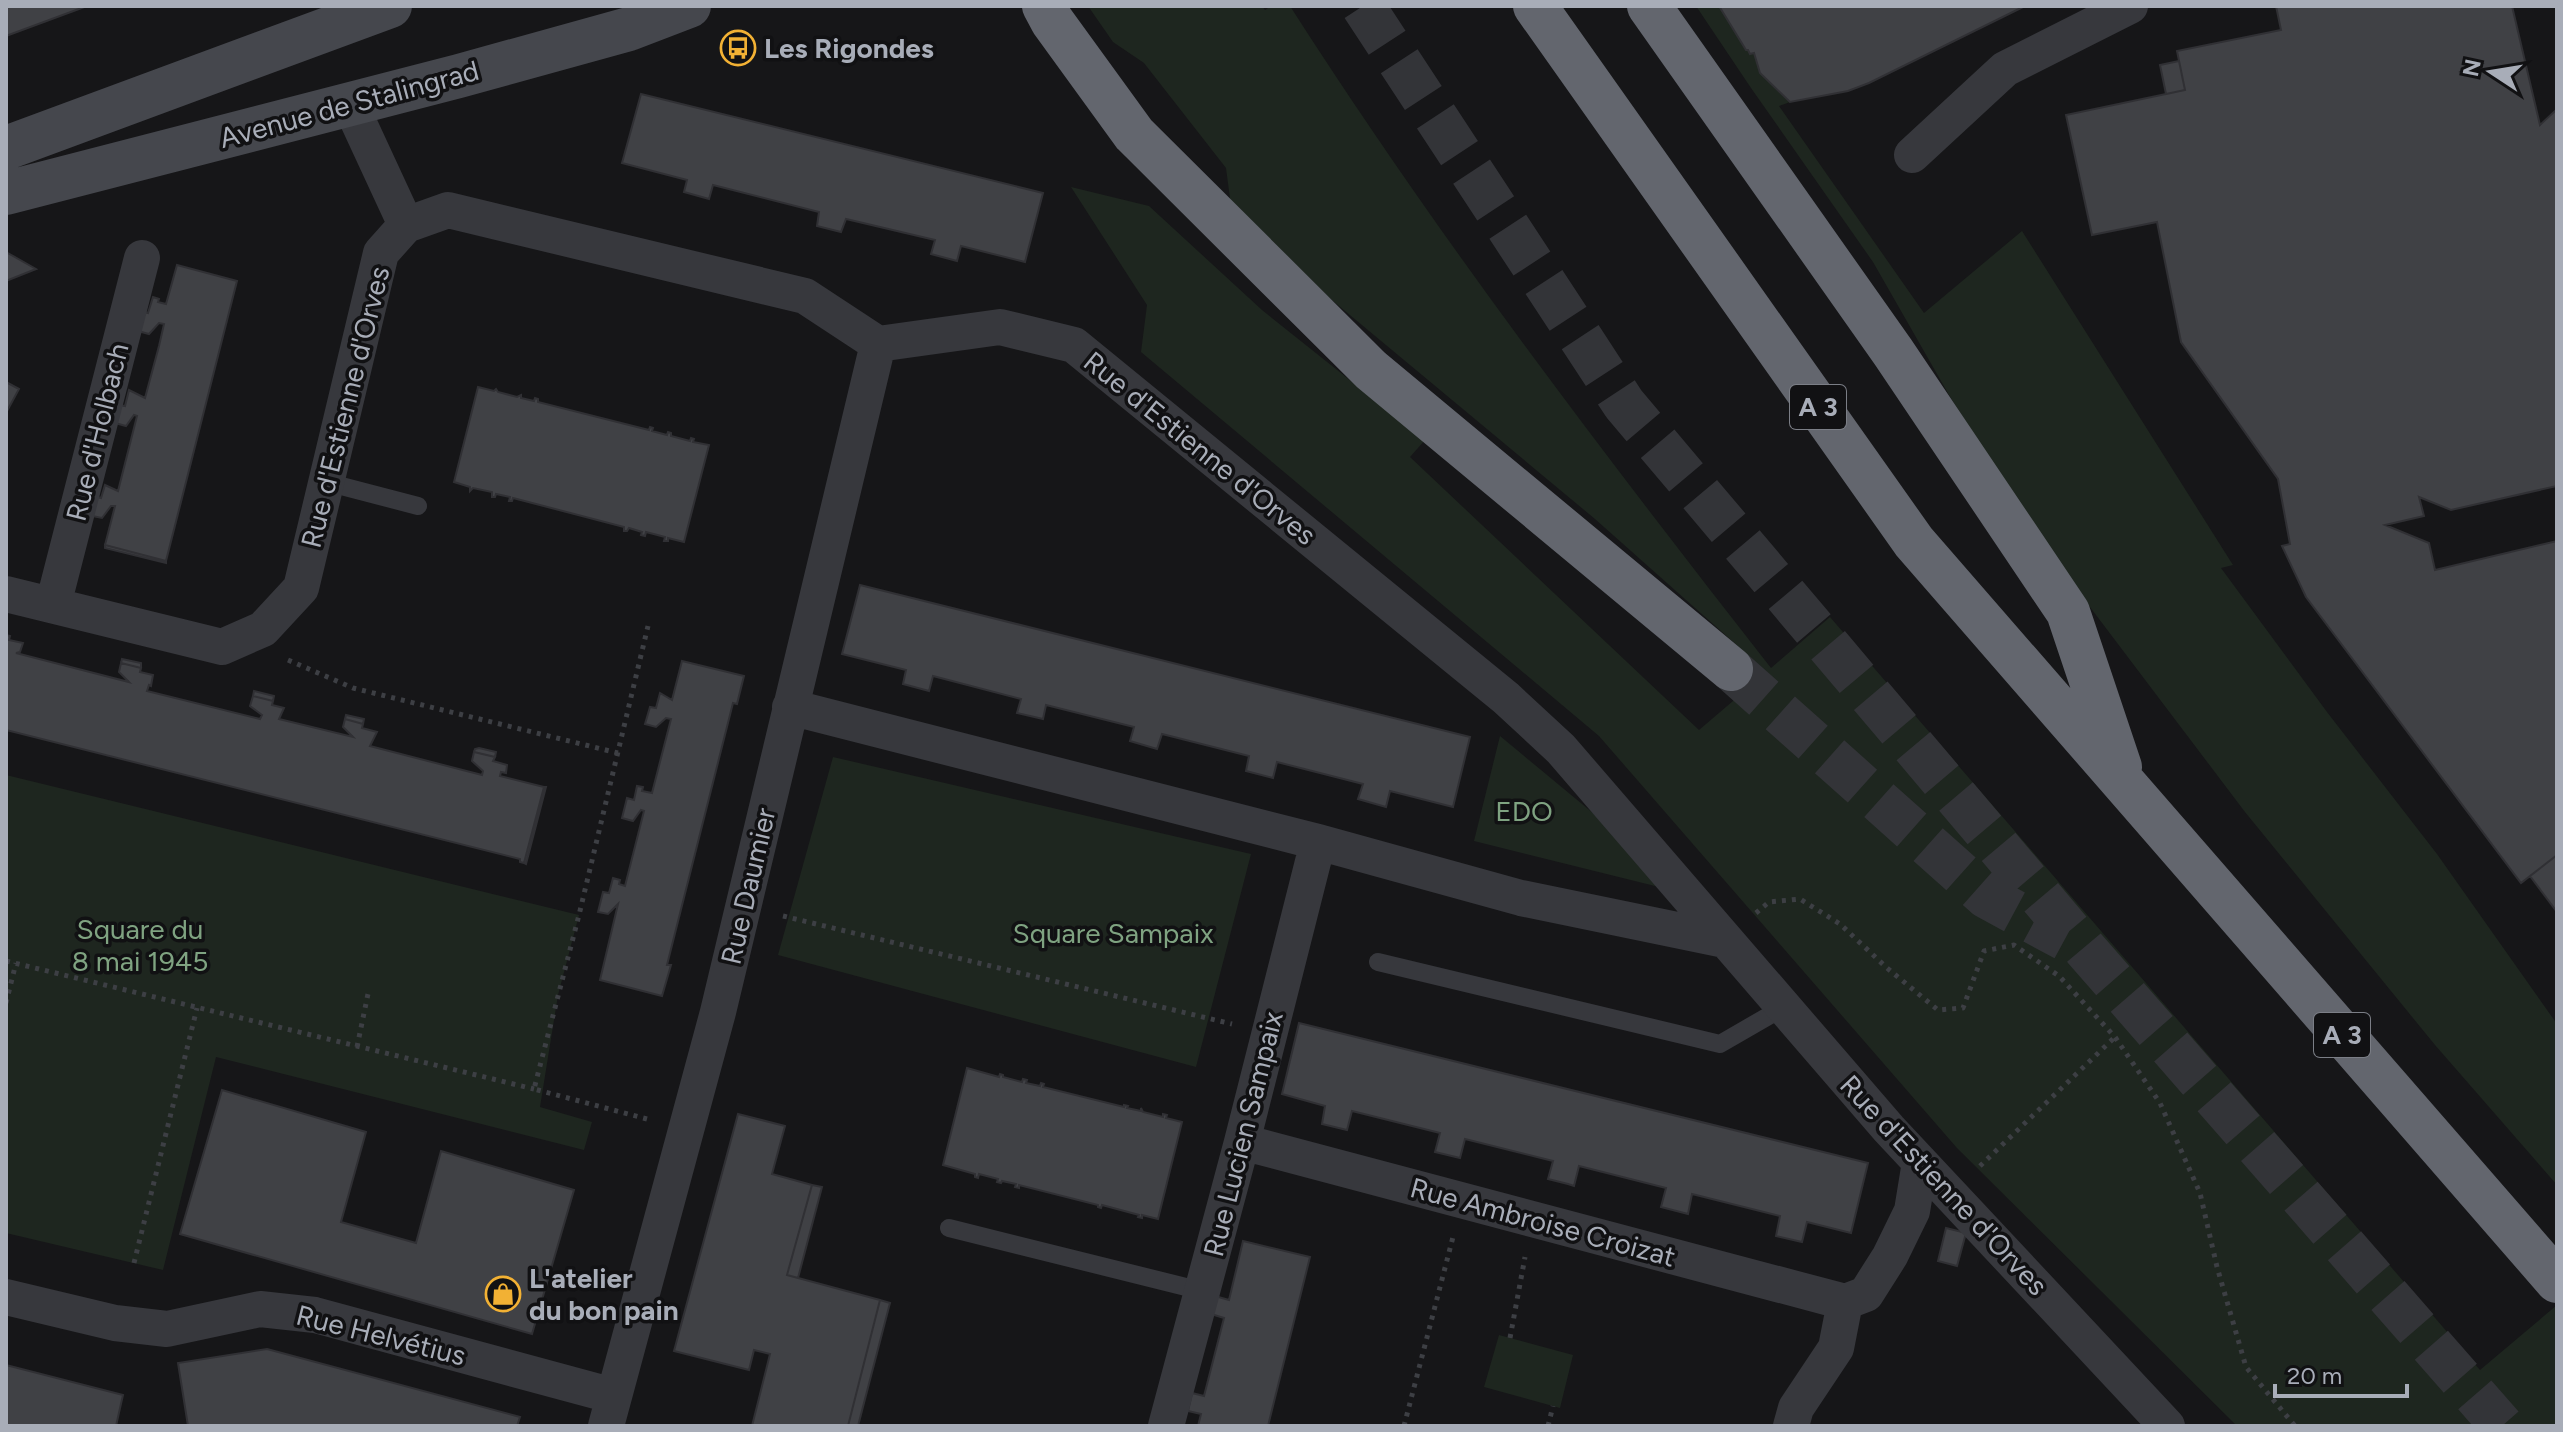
<svg xmlns="http://www.w3.org/2000/svg" width="2563" height="1432" viewBox="0 0 2563 1432" font-family="Figtree,sans-serif">
	<style>
		.green { fill: #1e261f }
		.building { fill: #404145; stroke: #303034; stroke-width: 2 }
		.lines { fill: none; stroke-linecap: round; stroke-linejoin: round }
		.highway-tunnel { stroke: #333438; stroke-width: 44; stroke-dasharray: 44 22; stroke-linecap: butt }
		.path { stroke: #3d3f44; stroke-width: 5; stroke-dasharray: 4 6; stroke-linecap: butt }
		.lane { stroke: #37383d; stroke-width: 18 }
		.street { stroke: #37383d; stroke-width: 36 }
		.secondary { stroke: #45474d; stroke-width: 44 }
		.highway { stroke: #63666e; stroke-width: 44 }
		.labels { text-anchor: middle; dominant-baseline: central; stroke-width: 7; stroke-linejoin: round; paint-order: stroke }
		.shield { fill: #111113; stroke: #7b7e86; stroke-width: 2 }
		.shield-label { font-size: 26px; font-weight: bold; fill: #a8adb8 }
		.poi-label { font-size: 28px; font-weight: bold; fill: #a8adb8; stroke: #111113; text-anchor: start }
		.street-label { font-size: 28px; fill: #a8adb8; stroke: #111113 }
		.park-label { font-size: 28px; fill: #7fa381; stroke: #111113 }
	</style>
	<rect width="100%" height="100%" fill="#161618"/>
	<path class="green" d="M1088,6H1262L1265,10L1271,6H1290C1437,236 1603,453 1771,668L1830,617L2480,1370L2557,1305V1426H2237L1957,1148L1599,736L1141,352L1147,305L1071,187L1149,206L1262,310L1425,440L1410,457L1699,730L1767,672L1595,519L1315,286L1231,206L1226,168L1144,63L1113,42Z
		M1696,6H1719L1746,50H1748L1750,54L1754,53L1760,73L1790,102L1779,106L1924,313L2022,231L2233,565L2221,568L2327,712L2437,854L2557,1024V1185L2435,1045L2245,812L2034,533L1949,395L1873,262L1751,88Z
		M1500,736L1611,828L1659,887L1474,841Z
		M833,757L1251,854L1196,1067L778,955Z
		M6,775L579,915L558,995L540,1107L592,1122L584,1150L216,1057L163,1270L6,1233Z
		M1499,1335L1573,1355L1560,1408L1484,1387Z"/>
	<path class="building" d="M6,6H87L6,36Z
		M1719,6H2025L1869,83L1848,91L1790,102L1760,73L1754,53L1750,54L1748,50H1746Z
		M2276,6H2512L2540,125L2557,109V486L2451,510L2419,497L2424,516L2385,525L2429,543L2435,570L2557,541V855L2521,883L2306,597L2282,546L2290,544L2278,479L2181,342L2157,222L2092,235L2066,115L2185,90L2177,51L2281,30Z
		M2179,61L2185,90L2166,94L2160,65Z
		M641,94L1043,193L1025,262L961,246L957,261L931,254L935,240L846,219L841,232L817,226L819,212L713,185L709,199L684,192L687,180L622,163Z
		M6,252L36,269L6,281Z
		M177,265L237,281L166,561L105,545L115,506H111L102,518L92,516L97,497L101,498L105,485L118,491L137,416L134,415L126,426L115,423L119,405L125,406L129,390L145,398L159,346L164,324L159,323L149,334L138,331L143,312L148,313L153,297L159,299L158,302L166,304Z
		M6,382L19,389L6,413Z
		M478,387L494,391L496,389L498,392L517,397L521,395V398L534,401L535,398L538,399V402L649,430L650,427L653,428L652,431L667,435L668,432L671,433V436L690,441L691,438L694,439L693,442L709,445L684,542L668,538V541H664L665,537L646,532L645,536L641,535L642,532L629,528L627,531H624V527L513,498L512,501H509L510,497L496,494L495,497H492V492L473,488L470,491V487L454,482Z
		M105,545L166,561V563L105,548Z
		M860,585L1470,737L1453,807L1390,791L1386,807L1358,799L1363,784L1277,762L1273,778L1246,771L1249,756L1162,734L1157,749L1130,741L1134,727L1046,705L1043,719L1017,713L1021,699L933,676L929,691L903,684L906,670L842,654Z
		M6,635L10,636L9,640L23,643L20,652L16,653L129,682L119,672L121,663L141,668L140,672L153,675L151,686L149,685L147,691L260,719L262,715L250,706L253,696L273,701L272,705L284,708L279,719L353,737L343,727L345,719L363,724L362,728L377,732L370,746L482,775L483,771L472,761L474,752L495,757L493,761L507,765L506,773L501,772L500,776L544,787L524,863L520,862V859L6,730Z
		M122,659L141,663V668L121,663Z
		M682,661L744,676L737,704L733,703L667,965H671L662,996L600,980L618,904L608,914L598,912L603,892L609,893L613,878L620,880L619,884L625,886L644,811L641,810L633,821L622,818L627,798L634,800L637,786L643,787L642,791L652,793L671,719L666,718L656,727L645,724L650,707L656,708L660,693L672,700Z
		M254,691L274,696L273,701L253,696Z
		M346,715L364,719L363,724L345,719Z
		M479,748L496,752L495,757L474,752L475,749Z
		M544,787H546L526,864L524,863Z
		M2557,855V912L2530,876Z
		M1299,1023L1868,1163L1851,1233L1807,1222L1802,1242L1776,1236L1780,1216L1692,1194L1688,1214L1661,1207L1666,1188L1579,1166L1574,1186L1568,1184L1548,1179L1553,1161L1465,1139L1460,1158L1435,1152L1440,1133L1352,1111L1347,1130L1322,1124L1325,1106L1282,1094Z
		M967,1068L999,1077L1000,1074L1003,1075V1077L1022,1082L1023,1079L1027,1080L1026,1083L1040,1086L1041,1083L1044,1084L1043,1087L1124,1107V1105L1128,1106L1127,1108L1141,1111V1108L1143,1112L1163,1117V1114L1167,1115L1166,1118L1182,1122L1158,1219L1142,1215V1218L1138,1217L1139,1215L1102,1205L1101,1208L1098,1207V1205L1019,1185V1188L1015,1187L1016,1184L1002,1181L1001,1183L997,1182L998,1179L979,1174L978,1178L975,1177V1174L943,1165Z
		M222,1090L366,1132L341,1222L416,1243L441,1151L574,1190L532,1334L180,1234Z
		M738,1114L785,1126L772,1174L812,1185L787,1275L880,1300L848,1426H752L770,1354L754,1350L749,1370L674,1351Z
		M812,1185L822,1187L798,1278L787,1275Z
		M1946,1228L1966,1233L1957,1266L1938,1261Z
		M1243,1241L1310,1257L1268,1426H1198L1201,1414L1188,1411L1192,1393L1204,1396L1224,1318L1211,1314L1215,1296L1229,1300Z
		M880,1300L890,1303L858,1426H848Z
		M267,1349L520,1417L517,1426H188L178,1363Z
		M6,1365L123,1395L116,1426H6Z"/>
	<g class="lines">
		<path class="highway-tunnel" d="M1363,6L1624,404L2085,949L2502,1426
			M1731,669L1987,897L2065,939"/>
		<path class="path" d="M288,660L353,688L618,753
			M1756,913L1769,902L1800,899L1840,924L1887,968L1938,1010L1963,1008L1984,951L2014,945L2059,976L2115,1037L2160,1103L2200,1193L2217,1267L2246,1367L2295,1426
			M783,916L1232,1024
			M6,961L534,1089
			M6,1003L16,963
			M357,1047L369,989
			M647,1119L534,1089L579,915L648,626
			M1980,1166L2115,1037
			M134,1263L197,1008
			M1510,1338L1525,1257
			M1404,1426L1453,1237
			M1548,1426L1553,1406"/>
		<path class="lane" d="M326,482L418,506
			M1378,962L1720,1044L1784,1007
			M949,1228L1202,1291"/>
		<path class="street" d="M350,104L406,225
			M1912,155L2005,69L2130,6
			M6,594L222,647L263,629L301,588L381,253L406,225L448,210L805,296L878,344L1000,327L1074,345L1506,698L1561,749L1889,1129L2167,1426
			M53,605L142,258
			M790,707L1318,842L1521,898L1725,940
			M1242,1142L1845,1302L1836,1348L1796,1408L1791,1426
			M6,1297L115,1323L167,1329L260,1309L315,1315L614,1396
			M1845,1302L1866,1294L1890,1256L1912,1211L1920,1162
			M606,1426L718,1012L878,344
			M1166,1426L1242,1142L1318,842"/>
		<path class="secondary" d="M6,148L390,6
			M6,193L459,76L629,29L689,6"/>
		<path class="highway" d="M1044,6L1052,21L1134,134L1371,370L1731,669
			M1535,6L1914,542L2557,1281
			M1649,6L1893,352L2068,612L2120,767"/>
	</g>
	<defs>
		<g id="bus-ring" transform="scale(1.8)"><circle r="9.5" fill="#111113" stroke="#f2b134" stroke-width="1.5"/><path d="M-5-6H5V4H4V6H2V4H-2V6H-4V4H-5ZM-3.5-4V0h7V-4ZM-3.5 1.2v1.5H-2V1.2ZM2 1.2v1.5H3.5V1.2Z" fill="#f2b134"/></g>
		<g id="shop-ring" transform="scale(1.8)"><circle r="9.5" fill="#111113" stroke="#f2b134" stroke-width="1.5"/><path d="M-5-2.5h2.3a2.7 3.5 0 0 1 5.4 0H5L5.5 6h-11ZM-1.5-2.5h3a1.5 2.3 0 0 0-3 0Z" fill="#f2b134"/></g>
	</defs>
	<g fill-rule="evenodd">
		<use href="#bus-ring" x="738" y="48"/>
		<use href="#shop-ring" x="503" y="1294"/>
	</g>
	<g class="labels">
		<g class="shield">
			<rect x="1790" y="385" width="56" height="44" rx="6"/>
			<rect x="2314" y="1013" width="56" height="44" rx="6"/>
		</g>
		<g class="shield-label">
			<text x="1818" y="407">A 3</text>
			<text x="2342" y="1035">A 3</text>
		</g>
		<g class="poi-label">
			<text x="764" y="48">Les Rigondes</text>
			<text x="529" y="1278">L'atelier<tspan x="529" dy="32">du bon pain</tspan></text>
		</g>
		<g class="street-label">
			<text transform="translate(349 104) rotate(-15)">Avenue de Stalingrad</text>
			<text transform="translate(345 407) rotate(-76)">Rue d'Estienne d'Orves</text>
			<text transform="translate(97 432) rotate(-76)">Rue d'Holbach</text>
			<text transform="translate(1200 448) rotate(39)">Rue d'Estienne d'Orves</text>
			<text transform="translate(748 886) rotate(-77)">Rue Daumier</text>
			<text transform="translate(1243 1134) rotate(-76)">Rue Lucien Sampaix</text>
			<text transform="translate(1944 1185) rotate(47)">Rue d'Estienne d'Orves</text>
			<text transform="translate(1543 1222) rotate(15)">Rue Ambroise Croizat</text>
			<text transform="translate(381 1335) rotate(14)">Rue Helvétius</text>
		</g>
		<g class="park-label">
			<text x="1524" y="811">EDO</text>
			<text x="140" y="929">Square du<tspan x="140" dy="32">8 mai 1945</tspan></text>
			<text x="1113" y="933">Square Sampaix</text>
		</g>
	</g>
	<rect width="2563" height="1432" fill="none" stroke="#a8adb8" stroke-width="16"/>
	<g transform="translate(2491 72) rotate(282)" stroke="#111113" stroke-width="6" paint-order="stroke">
	<path d="M0-6L14 30L0 20L-14 30Z" fill="#a8adb8"/>
	<text y="-12" font-size="22" font-weight="bold" text-anchor="middle" fill="#a8adb8">N</text>
	</g>
	<path d="M2275 1384v12h132v-12" fill="none" stroke="#a8adb8" stroke-width="4"/>
	<text x="2287" y="1384" font-size="24" fill="#a8adb8" stroke="#111113" stroke-width="6" paint-order="stroke">20 m</text>
</svg>
